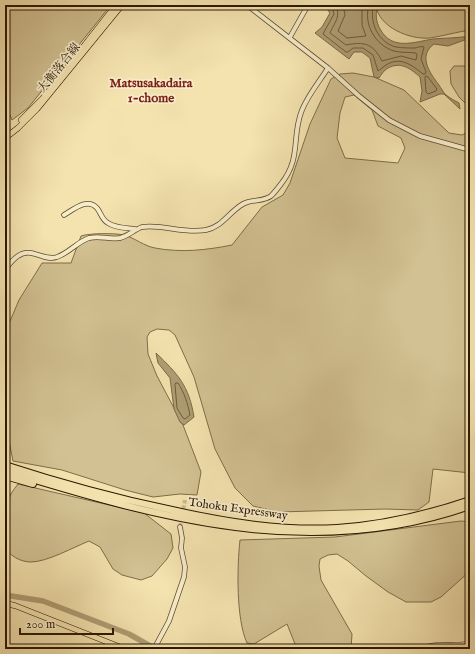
<svg xmlns="http://www.w3.org/2000/svg" width="475" height="654" viewBox="0 0 475 654" font-family="'IM FELL English','Noto Serif JP',serif">
	<style>
		.green { fill: #d2c192; stroke: #7e6d4a; fill-rule: evenodd }
		.water { fill: #af9e74; stroke: #7a6946 }
		.lines { fill: none; stroke-linecap: round; stroke-linejoin: round }
		.shore { stroke: #6c5c3b; stroke-width: 1 }
		.river { stroke: #af9e74; stroke-width: 5.5 }
		.minor-tunnel { stroke: #ccbb8c; stroke-width: 4; stroke-dasharray: 4 2; stroke-linecap: butt }
		.minor-casing { stroke: #5c4c2d; stroke-width: 5.5 }
		.major-casing { stroke: #2a1902; stroke-width: 6 }
		.highway-casing { stroke: #2a1902; stroke-width: 8 }
		.minor { stroke: #f8edcb; stroke-width: 4 }
		.major { stroke: #f4e3af; stroke-width: 5 }
		.highway { stroke: #f4e3af; stroke-width: 6 }
		.labels { text-anchor: middle; dominant-baseline: central; stroke-width: 3.5; stroke-linejoin: round; paint-order: stroke }
		.street-label { font-size: 12px; fill: #2a1902; stroke: #f8edcb }
		.neighbourhood-label { font-size: 13px; font-weight: bold; fill: #7a1f14; stroke: #f8edcb }
	</style>
	<rect width="100%" height="100%" fill="#f4e3af"/>
	<filter id="stains"><feTurbulence type="fractalNoise" baseFrequency=".005" numOctaves="4"/><feColorMatrix values="0 0 0 0 .2 0 0 0 0 .09 0 0 0 0 .02 0 0 0 .5 -.17"/></filter>
	<radialGradient id="worn" r=".72"><stop offset=".6" stop-color="#630" stop-opacity="0"/><stop offset="1" stop-color="#630" stop-opacity=".3"/></radialGradient>
	<path class="green" d="M5,5H111L28,108L12,120L5,104Z
		M376,5H470V30C457,32 443,36 430,38C410,40 378,27 376,5Z
		M454,66H470V108L459,97L451,84L450,71Z
		M353,73L374,77L404,90L449,133L462,135L470,131V473L433,469L429,502L418,510L385,509L278,512L253,506L235,488L215,449L194,377L175,335L169,330L157,329L150,332L147,337L148,354L157,376L183,425L201,472L197,495L180,494L153,497L125,490L62,470L13,461L7,431L5,333L19,300L42,263H71L81,236C90,233 115,233 124,235C135,238 144,246 155,248C181,253 207,250 232,245L262,207L283,195L290,183L310,124L331,79L340,74ZM354,95L372,110L378,126L401,138L405,148L398,163L345,158L337,138L340,113L345,97Z
		M18,484L144,513L171,534L173,548L167,559L152,576L141,580L122,575L113,569L100,547L89,541C74,547 47,562 31,562C21,562 8,556 5,545C2,534 6,504 11,494C13,490 16,487 18,484Z
		M461,521L470,522V571L441,597L431,602H406L388,592L366,576L348,561L337,554L328,555L320,559L319,566L321,580L352,634L351,649H297L287,624L254,644L247,643C236,619 237,567 240,540L335,537Z"/>
	<path class="water" d="M323,5H378C375,13 376,22 380,29C392,51 414,42 433,39C445,38 458,38 470,36V38L448,46L434,44C418,56 429,72 439,85C441,88 443,92 446,95C450,98 455,101 459,103L460,109L444,94H440L420,102L422,91L420,77C411,69 401,61 388,68C384,70 381,75 379,78L374,77L370,58L362,52H354L349,59L315,33L322,27L330,13L327,9L323,7Z
		M156,353C178,374 189,386 194,417L184,425L180,422L174,409L170,378L158,363Z"/>
	<g class="lines">
		<path class="shore" d="M328,5L333,10L334,14L323,34L346,52H348L353,48H363L373,55L378,71C381,69 383,67 386,65C400,56 412,65 423,74H425L426,72L421,59L424,47C421,46 419,47 415,48C409,48 402,48 396,47C379,43 368,22 374,5
			M335,5C342,16 334,23 330,33L346,45C357,43 369,41 377,53C379,55 380,58 382,61L401,56L416,60L417,55L416,53C409,52 401,53 394,51C375,45 363,24 369,5
			M343,5L345,15L338,31L347,38L366,36L362,25V5
			M426,76L428,77L437,89L436,91L428,94L426,92L425,78Z
			M176,383H178C184,392 188,404 190,415L185,419L183,418L177,408L175,385Z"/>
		<path class="river" d="M5,595L43,601L129,634L152,647"/>
		<path class="minor-tunnel" d="M180,527L185,500"/>
		<g class="minor-casing">
			<path id="minor" d="M247,5L328,68L359,96L389,120L420,136L470,150
				M290,37L308,5
				M64,215C73,210 87,197 97,208C101,213 102,220 108,223C115,228 126,228 135,229
				M5,269C9,265 13,259 18,256C31,246 44,262 57,257C69,253 77,242 89,238C100,235 110,240 120,238C128,236 134,230 142,227C163,224 184,234 206,230C222,227 229,212 243,204C252,199 263,202 271,196C275,192 278,188 281,184C302,158 291,137 302,110C308,95 319,82 328,68
				M154,649L169,621L184,577L185,567L181,548L182,538L180,527
				M422,649C436,641 455,648 470,643"/>
		</g>
		<g class="major-casing">
			<path id="major" d="M21,120L43,98L116,5
				M5,138L18,128L37,109L122,5
				M5,603L16,606L125,649"/>
		</g>
		<g class="highway-casing">
			<path id="highway" d="M5,465C60,483 115,498 172,510C226,522 281,531 337,528C383,525 426,515 470,500
				M5,471C159,518 311,562 470,506
				M5,476L33,484"/>
		</g>
		<use href="#minor" class="minor"/>
		<use href="#major" class="major"/>
		<use href="#highway" class="highway"/>
	</g>
	<g class="labels">
		<g class="street-label">
			<text transform="translate(59 68) rotate(-51)">大衡落合線</text>
			<text transform="translate(238 509) rotate(8)">Tohoku Expressway</text>
		</g>
		<g class="neighbourhood-label">
			<text x="151" y="83">Matsusakadaira<tspan x="151" dy="15">1-chome</tspan></text>
		</g>
	</g>
	<rect width="475" height="654" fill="none" stroke="#f4e3af" stroke-width="20"/>
	<rect x="6" y="6" width="463" height="642" fill="none" stroke="#2a1902" stroke-width="2"/>
	<rect x="10" y="10" width="455" height="634" fill="none" stroke="#2a1902"/>
	<path d="M20 628v6h93v-6" fill="none" stroke="#2a1902" stroke-width="2"/>
	<text x="26" y="628" font-size="12" fill="#2a1902" stroke="#f8edcb" stroke-width="3" paint-order="stroke">200 m</text>
	<rect width="100%" height="100%" filter="url(#stains)"/>
	<rect width="100%" height="100%" fill="url(#worn)"/>
</svg>
